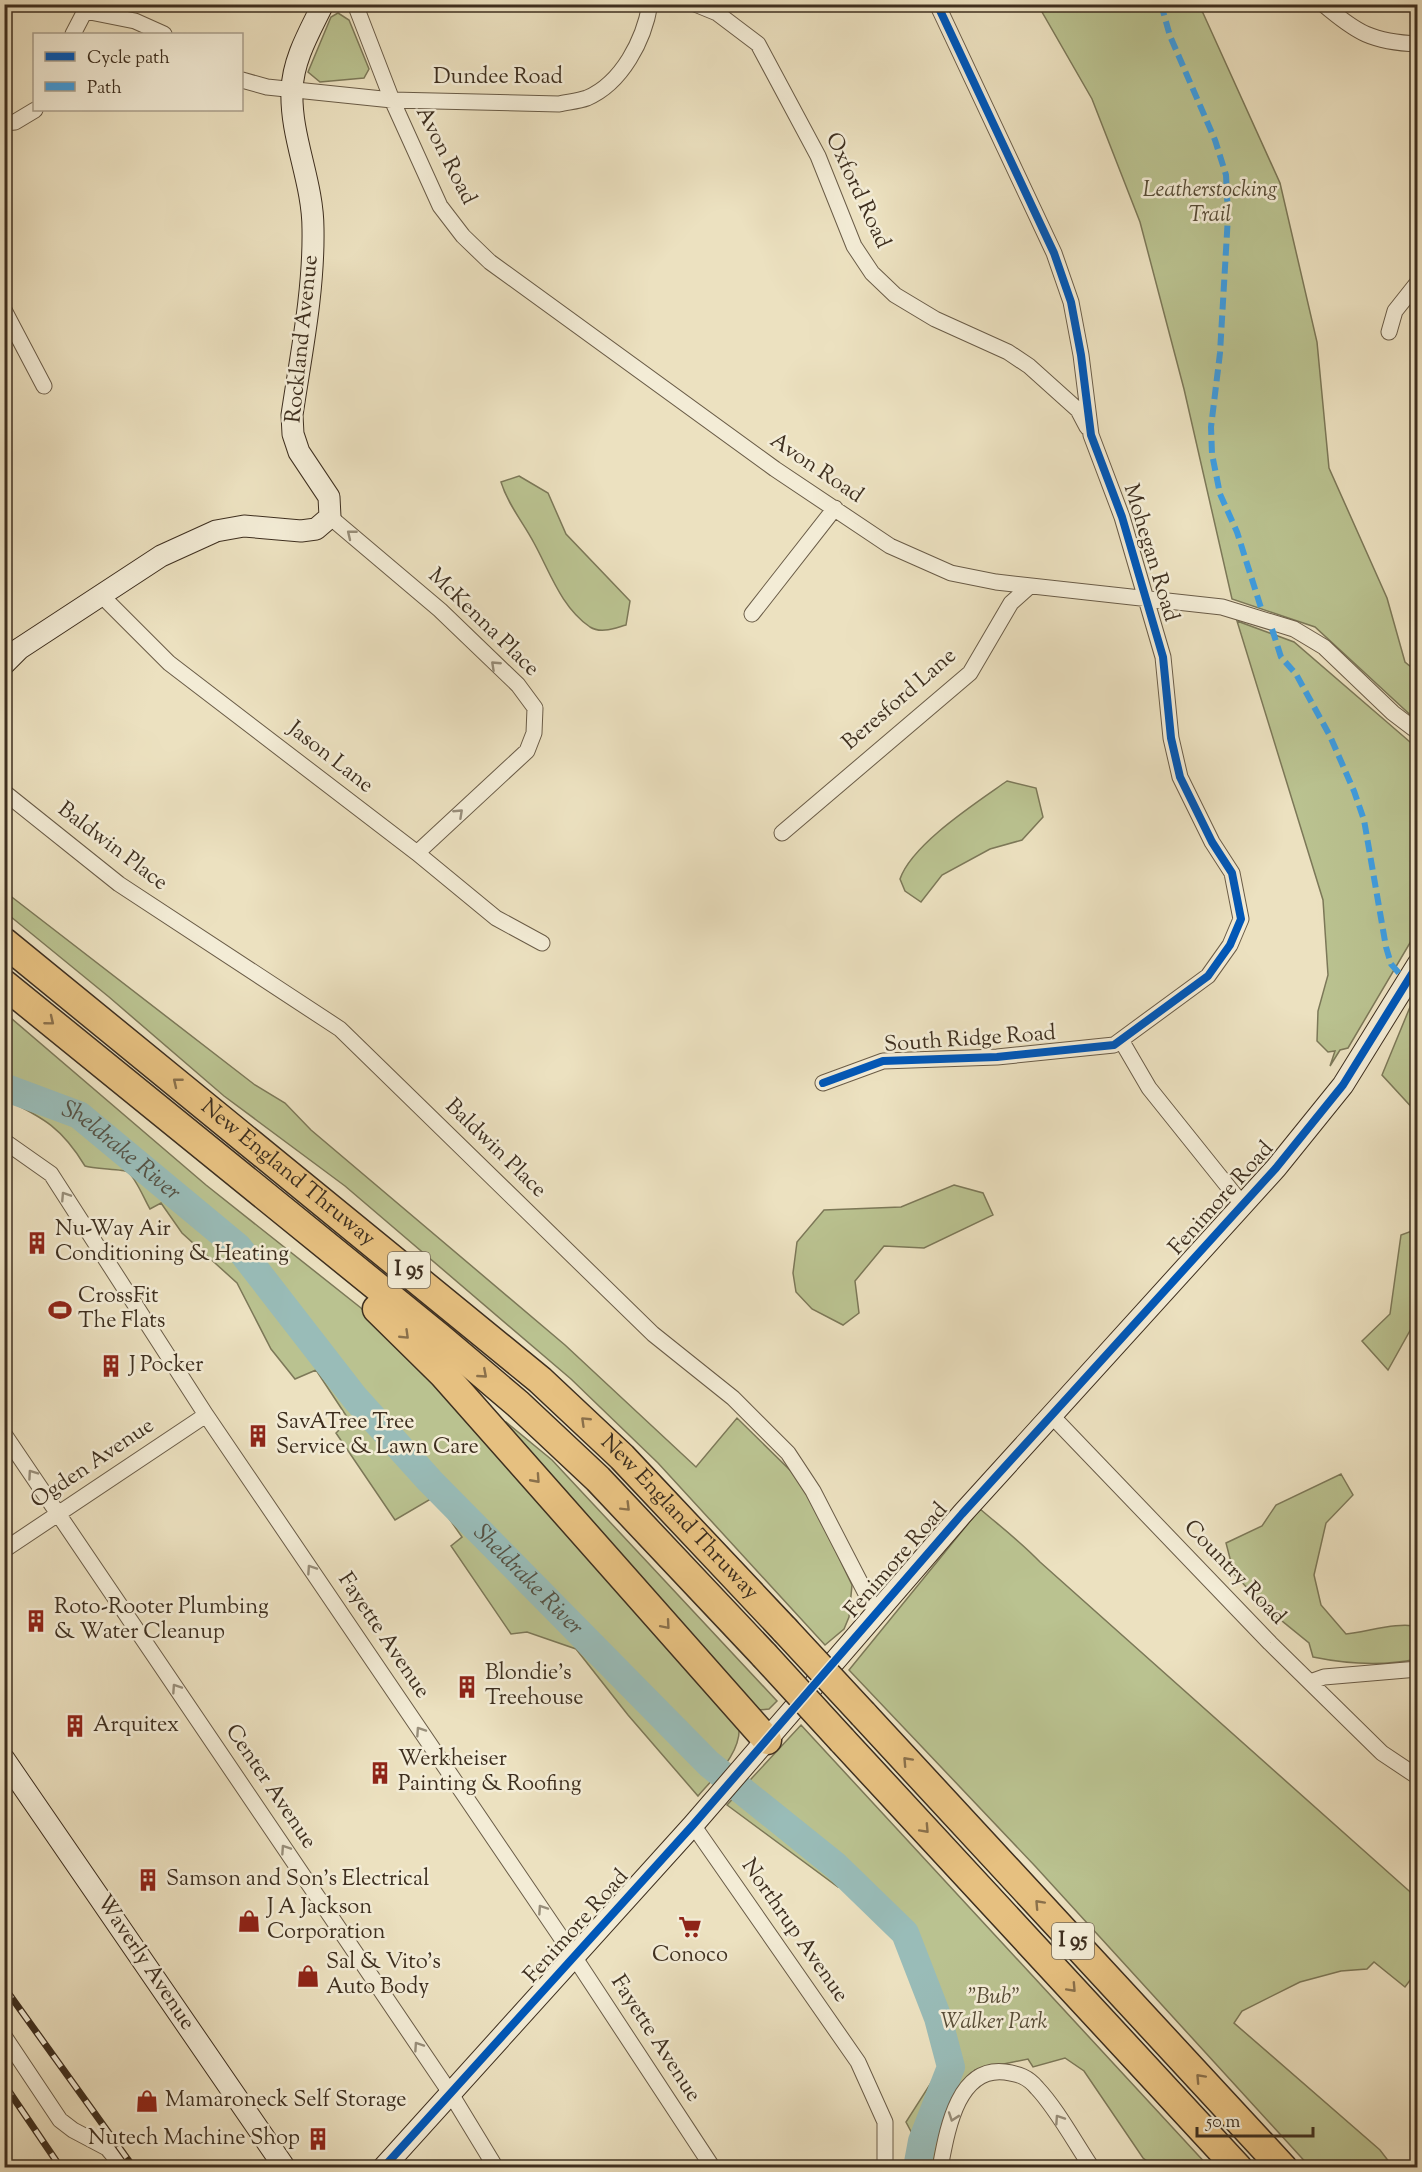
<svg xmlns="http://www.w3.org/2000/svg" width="1422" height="2172" viewBox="0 0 1422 2172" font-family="'Sorts Mill Goudy',serif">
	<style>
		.green { fill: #bac290; stroke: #7c7858; stroke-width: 1.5 }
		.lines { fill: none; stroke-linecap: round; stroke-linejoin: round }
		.river { stroke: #99bcb8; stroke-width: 28 }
		.street-casing { stroke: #6a5c47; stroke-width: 17 }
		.secondary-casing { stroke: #3e2f1f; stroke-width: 23 }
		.highway-casing { stroke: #3e2f1f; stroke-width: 31 }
		.street { stroke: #f3ecd6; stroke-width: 15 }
		.secondary { stroke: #f3ecd6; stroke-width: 21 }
		.highway { stroke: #e6c080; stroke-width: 28 }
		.rail-casing { stroke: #3e2f1f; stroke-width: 7 }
		.rail { stroke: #f3ecd6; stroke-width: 4.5; stroke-dasharray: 14; stroke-linecap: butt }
		.highway-bridge-casing { stroke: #3e2f1f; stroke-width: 31; stroke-linecap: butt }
		.highway-bridge { stroke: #e6c080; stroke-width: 28 }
		.quiet { stroke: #3f9de0; stroke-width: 6; stroke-dasharray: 12 6; stroke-linecap: butt }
		.cycleway-casing { stroke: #f3ecd6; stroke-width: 11 }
		.cycleway { stroke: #0057b8; stroke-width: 8 }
		.oneway { stroke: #988e7a }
		.oneway2 { stroke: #8a704b }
		.labels { text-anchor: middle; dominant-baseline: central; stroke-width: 5; stroke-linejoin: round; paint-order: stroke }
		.shield { fill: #f3ecd6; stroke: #746856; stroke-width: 1.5 }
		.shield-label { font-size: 21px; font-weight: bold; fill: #3e2f1f }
		.street-label { font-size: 22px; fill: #3e2f1f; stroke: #f3ecd6 }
		.park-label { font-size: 22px; font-style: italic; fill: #574c36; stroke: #f3ecd6 }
		.poi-label { font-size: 22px; fill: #3e2f1f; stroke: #f3ecd6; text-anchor: start }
		.water-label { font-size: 24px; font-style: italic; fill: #555245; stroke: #f3ecd6 }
	</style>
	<rect width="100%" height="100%" fill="#ece1c0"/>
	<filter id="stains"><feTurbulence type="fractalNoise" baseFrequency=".00333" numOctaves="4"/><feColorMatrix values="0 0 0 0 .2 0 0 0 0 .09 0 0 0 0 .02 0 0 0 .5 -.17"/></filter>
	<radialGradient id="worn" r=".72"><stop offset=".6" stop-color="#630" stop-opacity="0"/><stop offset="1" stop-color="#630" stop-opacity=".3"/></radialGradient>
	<path class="green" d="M1038,5H1198L1203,13L1280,183L1317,342L1329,468L1387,598L1405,662L1417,672V721L1315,627L1232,599L1184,389L1140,222L1092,99Z
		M338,13L349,20L369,69L364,78L320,82L308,72L331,17Z
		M519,476L548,493L566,534L630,601L626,625C615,628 601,634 590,627C561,607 550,572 534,543C523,522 508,505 501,482Z
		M1237,621L1294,642L1417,748V931L1348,1048L1340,1050L1330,1066L1335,1051L1328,1052L1317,1041L1318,1011L1328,975L1323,900Z
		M1007,781L1036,788L1043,817L1022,840L990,849L942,875L921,902L905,891L900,879C912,844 976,803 1007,781Z
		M4,891L255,1085L285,1103L311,1130L565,1345L696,1467L737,1418L796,1476L819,1516L852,1585L849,1617L844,1629L825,1645L658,1463L571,1379L345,1186L224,1096L109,997L5,912Z
		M1417,997V1113L1382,1075L1410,1007Z
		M5,1013L206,1185L361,1308L496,1451L739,1725C742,1753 715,1776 698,1796L628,1715L576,1649L527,1632L511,1634L451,1546L462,1537L434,1497L395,1520L336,1433L349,1420L316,1370L295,1379L271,1349L237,1283L182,1233L161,1203L150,1209C144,1199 137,1180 128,1172C125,1169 94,1169 85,1166C62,1128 44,1118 5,1099Z
		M954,1185L983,1193L993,1215L924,1248L884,1246L855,1281L859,1313L843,1325L812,1309L796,1292L793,1273L797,1242L824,1210L901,1207Z
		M1417,1229V1318L1388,1370L1362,1341L1390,1314L1401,1235Z
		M506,1422L552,1460L777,1701L769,1709L758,1710L501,1426Z
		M1341,1474L1353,1495L1326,1523L1314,1575L1321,1605L1346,1634C1366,1632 1402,1621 1417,1627V1659C1384,1666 1347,1664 1313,1657L1309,1643L1266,1608L1234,1574L1226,1543L1262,1526L1276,1505Z
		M980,1509C1001,1527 1021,1542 1040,1562L1417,1898V1971L1405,1987L1374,1962L1367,1969L1341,1971L1300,1982L1242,2011L1234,2023L1380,2150L1393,2167H1310L1035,1866L849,1670Z
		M801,1725L1209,2167H1155L1143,2158L1084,2071L1065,2058L1033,2067L1028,2059L975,2070L956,2095L935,2167H909L915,2139L906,2122L945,2061L894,1932L851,1888L838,1887L727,1805Z"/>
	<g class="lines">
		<path class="river" id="s1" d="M4,1087L79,1115L238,1247L355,1398L430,1481L709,1764L836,1866L905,1933L938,2018L951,2067L922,2141L917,2168"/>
		<g class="street-casing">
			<path id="street" d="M80,4L85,11L135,21L164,34
				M355,4L392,100L440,206L463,236L490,262L775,469L890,546L951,573L996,582L1222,607L1294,629L1324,647L1393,713L1418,732
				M695,4L717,13L758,44L818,156L854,246L872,273L895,295L935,319L1008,352L1029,366L1078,410L1087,427
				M1323,4C1357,33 1372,42 1418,44
				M73,34L85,11
				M242,80L267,87L392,100L559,104C568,102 579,101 587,98C622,83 644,40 650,4
				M4,123L15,122L35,110
				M4,310L44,386
				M1389,332L1395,311L1418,282
				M330,517L440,610L518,685L535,708L534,733L527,751L417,853
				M102,596L169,663L417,853L496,918L542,943
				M752,614L835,508
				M4,792L119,884L340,1029L653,1334L733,1398L788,1453L813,1491L876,1613
				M782,833L970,673L1011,603L1030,586
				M1121,1040L1149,1088L1242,1204
				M823,1083L883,1061L997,1057L1114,1045L1208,976L1230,945L1241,919L1232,873L1212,842L1180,777L1171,738L1163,657L1122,517L1091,435L1081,355L1071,302L1054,253L937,4
				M4,1141L51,1174L206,1415L575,1958L713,2168
				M1052,1416L1270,1643L1382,1753L1418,1777
				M4,1434L451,2094L496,2168
				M4,1550L206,1415
				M1310,1682L1324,1677L1418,1669
				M693,1825L858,2062L885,2122V2168
				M4,2036L60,2120L73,2130L107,2148L124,2168
				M940,2168C947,2132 957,2066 1005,2072C1019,2074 1028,2077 1037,2088C1057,2109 1075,2143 1092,2168"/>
		</g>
		<g class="secondary-casing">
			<path id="secondary" d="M4,664L19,649L161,556L216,531L244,526L301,531L316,529L330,517L329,497L299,452L293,434L292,415C301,354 314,292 313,229C313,181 290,137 292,90C293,59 310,31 323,4
				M4,1759L285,2168
				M383,2168L693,1825L962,1514L1276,1168L1343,1085L1418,964"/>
		</g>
		<g class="highway-casing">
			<g id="highway">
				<path id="s2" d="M4,942L540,1380L622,1457L785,1630"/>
				<path d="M4,984L439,1337L518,1404L598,1479L764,1655"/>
				<path d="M377,1309L443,1374L767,1740"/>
				<path d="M863,1714L1283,2168"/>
				<path d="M842,1740L1238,2168"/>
			</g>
		</g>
		<use href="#street" class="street"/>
		<use href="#secondary" class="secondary"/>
		<use href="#highway" class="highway"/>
		<g class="rail-casing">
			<path id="rail" d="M4,1987L134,2168
				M4,2084L61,2168"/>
		</g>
		<use href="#rail" class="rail"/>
		<g class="highway-bridge-casing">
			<path id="highway-bridge" d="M785,1630L863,1714
				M764,1655L842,1740"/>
		</g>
		<use href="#highway-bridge" class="highway-bridge"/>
		<path class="quiet" d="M1161,4L1170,36L1215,140L1226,175L1228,216L1220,353L1211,427L1212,454L1220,494L1237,532L1262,611
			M1272,629L1281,657L1296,674L1330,736L1354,791L1364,820L1386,947L1391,964L1399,973
			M1417,988H1418"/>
		<g class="cycleway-casing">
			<path id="cycleway" d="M823,1083L883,1061L997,1057L1114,1045L1208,976L1230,945L1241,919L1232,873L1212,842L1180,777L1171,738L1163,657L1122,517L1091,435L1081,355L1071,302L1054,253L937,4
				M383,2168L693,1825L962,1514L1276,1168L1343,1085L1418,964"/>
		</g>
		<use href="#cycleway" class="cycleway"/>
	</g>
	<defs><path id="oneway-chevron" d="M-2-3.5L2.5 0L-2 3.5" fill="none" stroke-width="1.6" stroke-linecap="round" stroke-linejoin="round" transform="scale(1.5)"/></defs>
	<g class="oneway">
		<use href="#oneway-chevron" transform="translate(351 534) rotate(-141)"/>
		<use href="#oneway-chevron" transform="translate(495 665) rotate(-137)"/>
		<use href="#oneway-chevron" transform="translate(459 813) rotate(-43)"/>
		<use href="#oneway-chevron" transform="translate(65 1196) rotate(-123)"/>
		<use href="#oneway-chevron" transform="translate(32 1474) rotate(-125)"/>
		<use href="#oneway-chevron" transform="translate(311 1569) rotate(-124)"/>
		<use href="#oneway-chevron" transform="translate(176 1688) rotate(-124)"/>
		<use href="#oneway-chevron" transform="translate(420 1731) rotate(-124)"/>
		<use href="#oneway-chevron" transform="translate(285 1849) rotate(-124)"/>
		<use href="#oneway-chevron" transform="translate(542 1909) rotate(-124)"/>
		<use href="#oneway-chevron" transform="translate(418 2046) rotate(-124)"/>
		<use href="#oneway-chevron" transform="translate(953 2117) rotate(109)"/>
		<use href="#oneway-chevron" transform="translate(1059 2119) rotate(-124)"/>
	</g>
	<g class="oneway2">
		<use href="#oneway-chevron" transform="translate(50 1021) rotate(39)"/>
		<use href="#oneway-chevron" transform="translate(177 1082) rotate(-141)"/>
		<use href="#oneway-chevron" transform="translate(405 1335) rotate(44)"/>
		<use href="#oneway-chevron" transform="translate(483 1374) rotate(41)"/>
		<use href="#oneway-chevron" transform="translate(585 1421) rotate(-136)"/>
		<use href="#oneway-chevron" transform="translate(536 1479) rotate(48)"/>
		<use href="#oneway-chevron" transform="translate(626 1507) rotate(45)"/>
		<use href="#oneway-chevron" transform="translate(666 1625) rotate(49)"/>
		<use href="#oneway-chevron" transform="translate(907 1761) rotate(-133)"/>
		<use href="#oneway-chevron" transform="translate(925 1829) rotate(47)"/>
		<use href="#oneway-chevron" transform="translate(1039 1904) rotate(-133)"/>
		<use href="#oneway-chevron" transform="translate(1072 1988) rotate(47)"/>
		<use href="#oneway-chevron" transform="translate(1200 2078) rotate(-133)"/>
	</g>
	<defs>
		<g id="building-bare" transform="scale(1.8)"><path d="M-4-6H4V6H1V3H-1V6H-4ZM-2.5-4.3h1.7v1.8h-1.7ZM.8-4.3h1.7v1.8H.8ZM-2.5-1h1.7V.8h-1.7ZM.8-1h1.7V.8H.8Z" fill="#8f2418" stroke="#f3ecd6" stroke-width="2.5" paint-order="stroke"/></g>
		<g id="stadium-bare" transform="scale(1.8)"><path d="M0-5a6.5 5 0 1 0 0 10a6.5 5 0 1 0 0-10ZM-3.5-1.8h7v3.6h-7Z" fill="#8f2418" stroke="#f3ecd6" stroke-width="2.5" paint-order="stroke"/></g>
		<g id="shop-bare" transform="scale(1.8)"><path d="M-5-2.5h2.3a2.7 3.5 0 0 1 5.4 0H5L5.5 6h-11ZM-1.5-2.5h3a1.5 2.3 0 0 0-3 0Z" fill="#8f2418" stroke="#f3ecd6" stroke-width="2.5" paint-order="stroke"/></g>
		<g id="supermarket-bare" transform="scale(1.8)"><path d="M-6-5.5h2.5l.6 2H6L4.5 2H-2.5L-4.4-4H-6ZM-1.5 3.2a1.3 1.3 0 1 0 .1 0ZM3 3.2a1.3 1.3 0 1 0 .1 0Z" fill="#8f2418" stroke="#f3ecd6" stroke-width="2.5" paint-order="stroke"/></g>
	</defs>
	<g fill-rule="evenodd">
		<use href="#building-bare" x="37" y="1243"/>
		<use href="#stadium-bare" x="60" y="1310"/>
		<use href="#building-bare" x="111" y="1366"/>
		<use href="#building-bare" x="258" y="1436"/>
		<use href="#building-bare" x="36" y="1621"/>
		<use href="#building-bare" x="467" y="1687"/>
		<use href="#building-bare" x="75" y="1726"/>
		<use href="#building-bare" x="380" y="1773"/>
		<use href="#building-bare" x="148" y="1880"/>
		<use href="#shop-bare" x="249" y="1921"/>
		<use href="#supermarket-bare" x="690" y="1927"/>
		<use href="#shop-bare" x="308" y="1976"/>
		<use href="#shop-bare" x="147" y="2101"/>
		<use href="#building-bare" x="318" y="2139"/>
	</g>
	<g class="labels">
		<g class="shield">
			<rect x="388" y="1252" width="42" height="36" rx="4.5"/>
			<rect x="1052" y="1923" width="42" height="36" rx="4.5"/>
		</g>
		<g class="shield-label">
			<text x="409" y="1270">I 95</text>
			<text x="1073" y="1941">I 95</text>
		</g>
		<g class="street-label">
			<text x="498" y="78">Dundee Road</text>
			<text transform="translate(445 156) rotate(63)">Avon Road</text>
			<text transform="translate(857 191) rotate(65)">Oxford Road</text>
			<text transform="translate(303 339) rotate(-84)">Rockland Avenue</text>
			<text transform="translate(816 469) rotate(34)">Avon Road</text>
			<text transform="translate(1150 553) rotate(73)">Mohegan Road</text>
			<text transform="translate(483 623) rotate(44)">McKenna Place</text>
			<text transform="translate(900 700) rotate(-41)">Beresford Lane</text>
			<text transform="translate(330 758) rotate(38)">Jason Lane</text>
			<text transform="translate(112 847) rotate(37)">Baldwin Place</text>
			<text transform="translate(970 1040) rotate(-4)">South Ridge Road</text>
			<text transform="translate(495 1149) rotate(44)">Baldwin Place</text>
			<text stroke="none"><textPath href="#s2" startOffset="366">New England Thruway</textPath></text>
			<text transform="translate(1222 1199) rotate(-48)">Fenimore Road</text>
			<text transform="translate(93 1464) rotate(-34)">Ogden Avenue</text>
			<text stroke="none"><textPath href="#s2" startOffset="888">New England Thruway</textPath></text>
			<text transform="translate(897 1561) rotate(-49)">Fenimore Road</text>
			<text transform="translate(1234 1573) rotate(46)">Country Road</text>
			<text transform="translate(383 1636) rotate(56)">Fayette Avenue</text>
			<text transform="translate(270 1787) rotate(56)">Center Avenue</text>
			<text transform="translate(577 1927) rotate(-48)">Fenimore Road</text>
			<text transform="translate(794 1931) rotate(55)">Northrup Avenue</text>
			<text transform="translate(145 1963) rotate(56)">Waverly Avenue</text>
			<text transform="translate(655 2039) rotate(57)">Fayette Avenue</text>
		</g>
		<g class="park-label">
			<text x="1210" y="191">Leatherstocking<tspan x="1210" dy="25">Trail</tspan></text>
			<text x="994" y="1998">"Bub"<tspan x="994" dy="25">Walker Park</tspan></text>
		</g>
		<g class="poi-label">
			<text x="55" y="1230">Nu-Way Air<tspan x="55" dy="25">Conditioning &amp; Heating</tspan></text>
			<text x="78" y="1297">CrossFit<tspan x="78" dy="25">The Flats</tspan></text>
			<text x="129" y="1366">J Pocker</text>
			<text x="276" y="1423">SavATree Tree<tspan x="276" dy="25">Service &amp; Lawn Care</tspan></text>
			<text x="54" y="1608">Roto-Rooter Plumbing<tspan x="54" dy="25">&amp; Water Cleanup</tspan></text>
			<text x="485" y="1674">Blondie's<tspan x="485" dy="25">Treehouse</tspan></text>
			<text x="93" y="1726">Arquitex</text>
			<text x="398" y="1760">Werkheiser<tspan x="398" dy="25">Painting &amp; Roofing</tspan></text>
			<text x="166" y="1880">Samson and Son's Electrical</text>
			<text x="267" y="1908">J A Jackson<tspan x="267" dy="25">Corporation</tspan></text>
			<text x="690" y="1956" text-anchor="middle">Conoco</text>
			<text x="326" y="1963">Sal &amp; Vito's<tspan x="326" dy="25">Auto Body</tspan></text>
			<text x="165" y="2101">Mamaroneck Self Storage</text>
			<text x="300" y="2139" text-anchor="end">Nutech Machine Shop</text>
		</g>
		<g class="water-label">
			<text stroke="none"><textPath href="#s1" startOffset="135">Sheldrake River</textPath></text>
			<text stroke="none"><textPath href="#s1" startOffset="729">Sheldrake River</textPath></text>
		</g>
	</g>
	<rect width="1422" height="2172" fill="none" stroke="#ece1c0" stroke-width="24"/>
	<rect x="6" y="6" width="1410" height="2160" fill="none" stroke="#3e2f1f" stroke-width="3"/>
	<rect x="12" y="12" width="1398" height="2148" fill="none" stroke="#3e2f1f" stroke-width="1.5"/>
	<rect x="33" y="33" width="210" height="78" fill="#f3ecd6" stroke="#aba08d" stroke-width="1.5"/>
	<rect x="45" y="52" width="30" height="9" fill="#0057b8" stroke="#aba08d" stroke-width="1.5"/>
	<text x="87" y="63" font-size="18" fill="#3e2f1f">Cycle path</text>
	<rect x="45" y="82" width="30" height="9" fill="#3f9de0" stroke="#aba08d" stroke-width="1.5"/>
	<text x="87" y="93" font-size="18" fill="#3e2f1f">Path</text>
	<path d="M1197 2127v9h116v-9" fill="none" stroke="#3e2f1f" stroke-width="3"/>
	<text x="1206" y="2127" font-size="18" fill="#3e2f1f" stroke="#f3ecd6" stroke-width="4.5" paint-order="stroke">50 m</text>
	<rect width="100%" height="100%" filter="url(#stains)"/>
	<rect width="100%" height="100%" fill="url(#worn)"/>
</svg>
